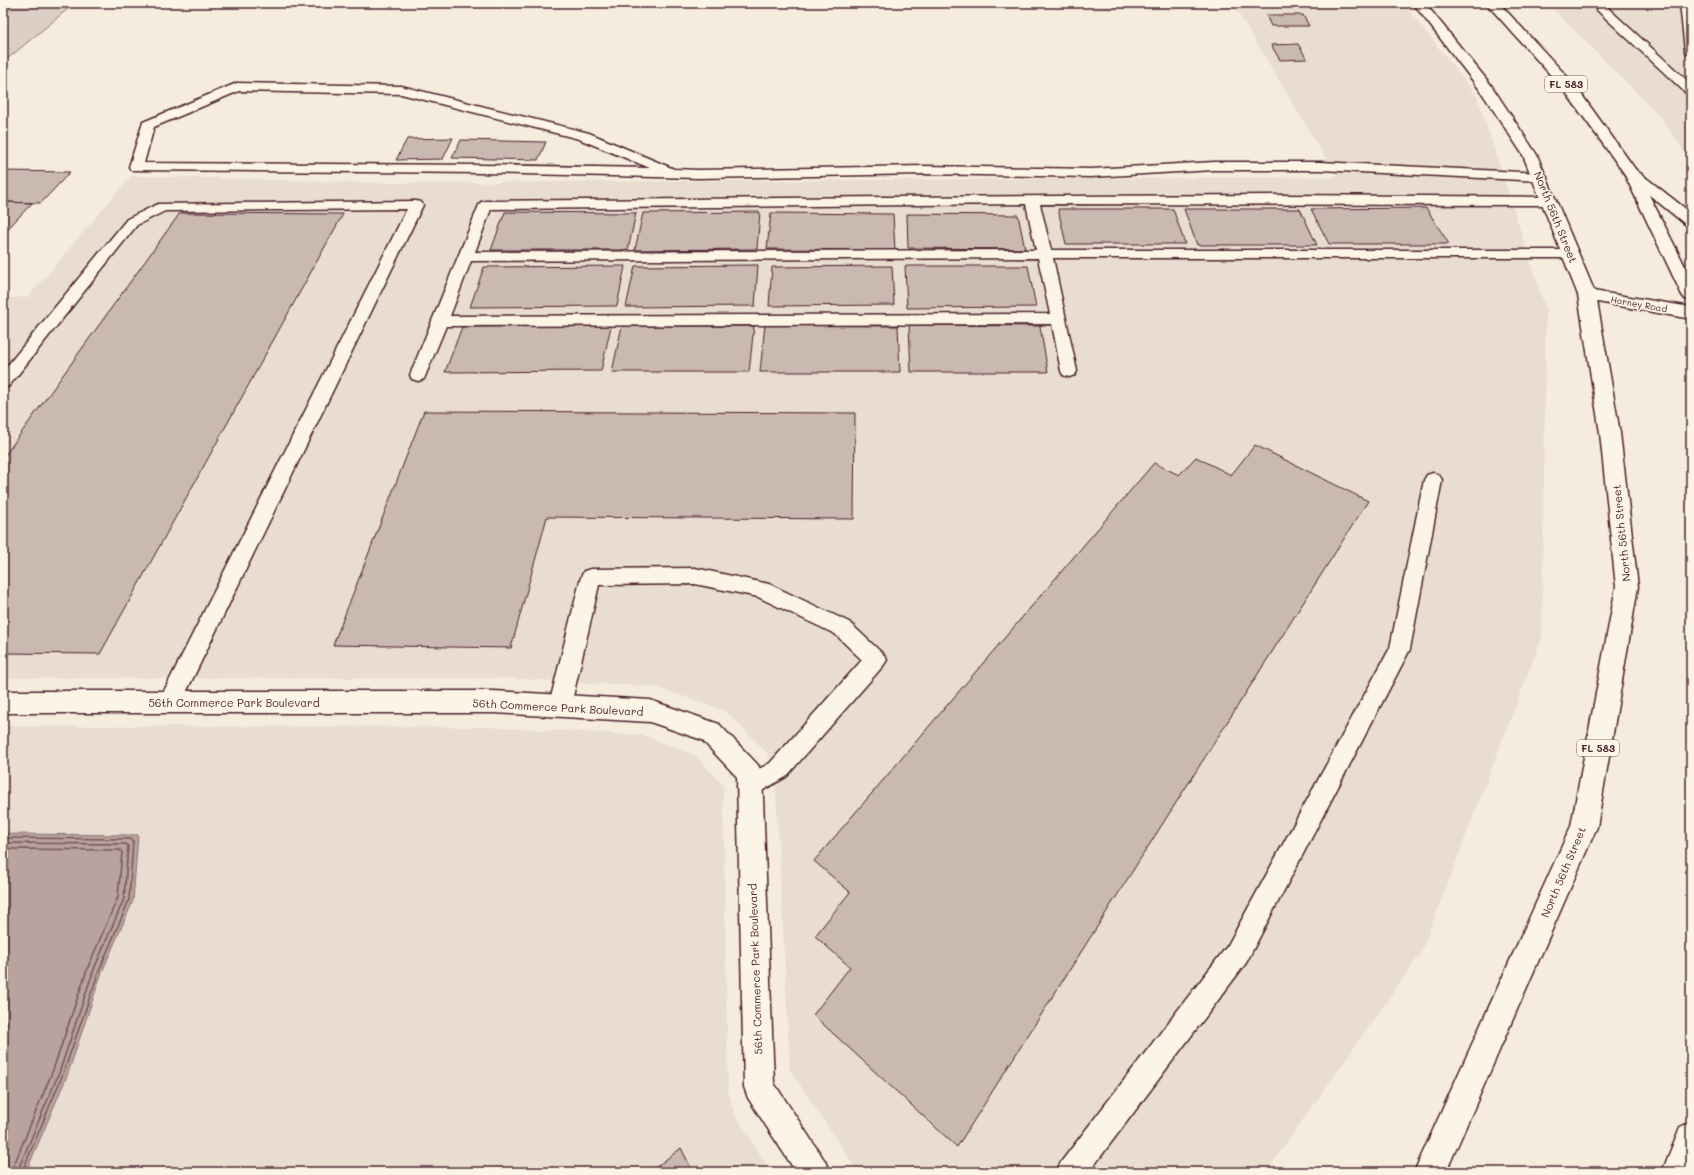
<svg xmlns="http://www.w3.org/2000/svg" width="1694" height="1175" viewBox="0 0 1694 1175" font-family="Mali,sans-serif">
	<style>
		.built { fill: #e8ddd0 }
		.green { fill: #dbcec4; stroke: #927678 }
		.water { fill: #b8a39e; stroke: #8c6e70 }
		.lines { fill: none; stroke-linecap: round; stroke-linejoin: round }
		.shore { stroke: #765459; stroke-width: 1.5 }
		.building { fill: #cab9b1; stroke: #4a1f2b }
		.service-casing { stroke: #4a1f2b; stroke-width: 3 }
		.minor-casing { stroke: #4a1f2b; stroke-width: 3 }
		.tertiary-casing { stroke: #4a1f2b; stroke-width: 3 }
		.primary-casing { stroke: #4a1f2b; stroke-width: 3 }
		.service { fill: #fcf5e5; fill-rule: evenodd }
		.minor { fill: #fcf5e5; fill-rule: evenodd }
		.tertiary { fill: #fcf5e5; fill-rule: evenodd }
		.primary { fill: #fcf5e5; fill-rule: evenodd }
		.labels { text-anchor: middle; dominant-baseline: central; stroke-width: 3; stroke-linejoin: round; paint-order: stroke }
		.far-street-label { font-size: 9px; fill: #4a1f2b; stroke: #fcf5e5 }
		.shield { fill: #fcf5e5; stroke: #7f5f63; stroke-width: 1 }
		.shield-label { font-size: 10px; font-weight: bold; fill: #4a1f2b }
		.street-label { font-size: 11px; fill: #4a1f2b; stroke: #fcf5e5 }
	</style>
	<rect width="100%" height="100%" fill="#f5ecde"/>
	<filter id="ink" filterUnits="userSpaceOnUse"><feTurbulence type="fractalNoise" baseFrequency=".025" numOctaves="2"/><feDisplacementMap in="SourceGraphic" scale="8" xChannelSelector="R" yChannelSelector="G"/><feConvolveMatrix kernelMatrix="1 2 1 2 8 2 1 2 1" color-interpolation-filters="sRGB"/></filter>
	<g filter="url(#ink)">
		<path class="built" d="M1087,3H1403L1477,96L1546,310L1542,637L1421,953L1266,1172H858L790,1070L775,770L767,753L729,714L721,709L655,687L501,678H3V298L28,297L131,176L385,183L1337,177L1236,9L1090,10Z
			M1547,3H1691V162L1659,115Z
			M3,726L487,727L642,735L695,755L723,785L728,1091L734,1113L771,1172H26L67,1076L102,972L133,901L138,835L3,834Z"/>
		<path class="green" d="M3,3H75L11,56L3,61Z"/>
		<path class="water" d="M3,834L138,835L133,901L102,972L67,1076L26,1172H3Z"/>
		<g class="lines">
			<path class="shore" d="M3,838L131,839L133,841L129,900L99,971L63,1074L22,1172
				M3,843L126,844L128,846L124,899L94,969L59,1073L17,1172
				M3,849L120,850L122,852L118,897L88,967L53,1070L11,1172"/>
		</g>
		<path class="building" d="M1266,15H1303L1309,26H1271Z
			M1298,44L1307,59L1280,60L1271,45Z
			M453,138L443,159L396,160L407,139Z
			M461,140L546,142L538,160L452,158Z
			M3,171L70,172L41,203L3,202Z
			M3,202L32,203L3,234Z
			M1426,208L1449,244H1329L1311,209Z
			M1058,209H1173L1185,244H1066Z
			M1184,209H1300L1317,245H1197Z
			M505,212L636,213L628,250H491Z
			M760,212L757,249L635,250L643,213Z
			M180,213L343,214L100,654L3,653V458Z
			M771,213L893,214L895,250L767,249Z
			M907,214L1018,215L1025,249L908,248Z
			M758,265L755,306L626,307L635,266Z
			M625,266L617,306L470,307L484,267Z
			M892,266L894,305L769,306L772,267Z
			M905,266H1028L1036,307L907,308Z
			M765,325L898,326L900,372H760Z
			M909,325L1040,326L1048,372H911Z
			M611,326L601,371L445,372L462,327Z
			M622,326H754L749,372H612Z
			M424,411L855,413L854,519L547,517L511,648L333,645Z
			M1255,445L1368,501L957,1147L813,1015L850,967L815,936L850,892L814,861L1154,463L1179,475L1196,457L1231,475Z
			M681,1148L693,1172H650Z"/>
		<g class="lines">
			<g class="service-casing">
				<path id="service" d="M1598,3H1608L1609,9L1691,84V95L1687,94L1599,12L1597,10Z
					M1680,3H1690L1691,55L1687,53L1685,51Z
					M237,83L401,86L589,133L674,169L699,170L924,166L1091,169L1214,162H1320L1540,173L1545,174L1547,177L1545,180L1540,181L1320,170H1214L1091,177L924,174L699,178L482,173L131,170L129,167L143,122ZM239,91L401,94L579,139L650,168L482,165L144,163L154,127Z
					M1283,195L1549,197L1554,198L1556,201L1554,204L1549,205L1040,204L1051,250H1571L1576,251L1578,254L1576,257L1571,258H1053L1077,371L1075,375L1069,377L1063,375L1061,371L1052,324L446,326L424,379L418,381L412,379L410,375L479,205L481,202L486,201L885,197ZM1026,204L1036,250L475,252L491,209ZM1038,258L1050,314L450,316L471,261Z
					M416,201L421,202L423,205L178,709L170,712L162,709L159,702L162,695L407,209L165,211L137,225L9,386L3,388V371L127,219L158,204Z
					M1433,473L1439,475L1442,480L1410,649L1407,655L1246,963L1089,1172H1056L1061,1162L1228,945L1390,648L1424,480L1427,475Z
					M695,568L769,584L849,622L883,654L887,660L883,666L786,777L749,798L741,795L737,787L741,779L770,763L862,660L835,634L758,597L695,584L599,585L571,705L568,712L560,715L552,712L549,705L581,577L584,571L591,569Z"/>
			</g>
			<g class="minor-casing">
				<path id="minor" d="M3,691H494L650,700L719,724L758,765L762,773L774,1083L825,1161L830,1172H796L748,1098L744,1087L737,777L702,740L650,722L494,713H3Z"/>
			</g>
			<g class="tertiary-casing">
				<path id="tertiary" d="M1631,169L1636,170L1691,213V226L1685,224L1626,176L1624,173L1626,170Z
					M1587,290L1691,307V319L1581,299L1578,295L1581,291Z"/>
			</g>
			<g class="primary-casing">
				<path id="primary" d="M1413,3H1425L1491,85L1537,155L1596,295L1620,433L1638,587L1597,827L1446,1172H1414L1571,826L1616,587L1600,433L1578,295L1523,155L1480,90Z
					M1486,3H1499L1574,84L1638,173L1691,278V300L1685,299L1682,295L1624,173L1564,90Z
					M1691,1122V1172H1662L1680,1127Z"/>
			</g>
			<use href="#service" class="service"/>
			<use href="#minor" class="minor"/>
			<use href="#tertiary" class="tertiary"/>
			<use href="#primary" class="primary"/>
		</g>
	</g>
	<g class="labels">
		<g class="far-street-label">
			<text transform="translate(1639 304) rotate(10)">Harney Road</text>
		</g>
		<g class="shield">
			<rect x="1545" y="76" width="42" height="16" rx="3"/>
			<rect x="1577" y="740" width="42" height="16" rx="3"/>
		</g>
		<g class="shield-label">
			<text x="1566" y="84">FL 583</text>
			<text x="1598" y="748">FL 583</text>
		</g>
		<g class="street-label">
			<text transform="translate(1556 217) rotate(68)">North 56th Street</text>
			<text transform="translate(1621 533) rotate(-96)">North 56th Street</text>
			<text x="234" y="702">56th Commerce Park Boulevard</text>
			<text transform="translate(558 707) rotate(3)">56th Commerce Park Boulevard</text>
			<text transform="translate(1563 872) rotate(-67)">North 56th Street</text>
			<text transform="translate(755 969) rotate(-92)">56th Commerce Park Boulevard</text>
		</g>
	</g>
	<rect width="1694" height="1175" fill="none" stroke="#fcf5e5" stroke-width="16"/>
	<rect x="8" y="8" width="1678" height="1159" fill="none" stroke="#4a1f2b" stroke-width="1.5" filter="url(#ink)"/>
</svg>
